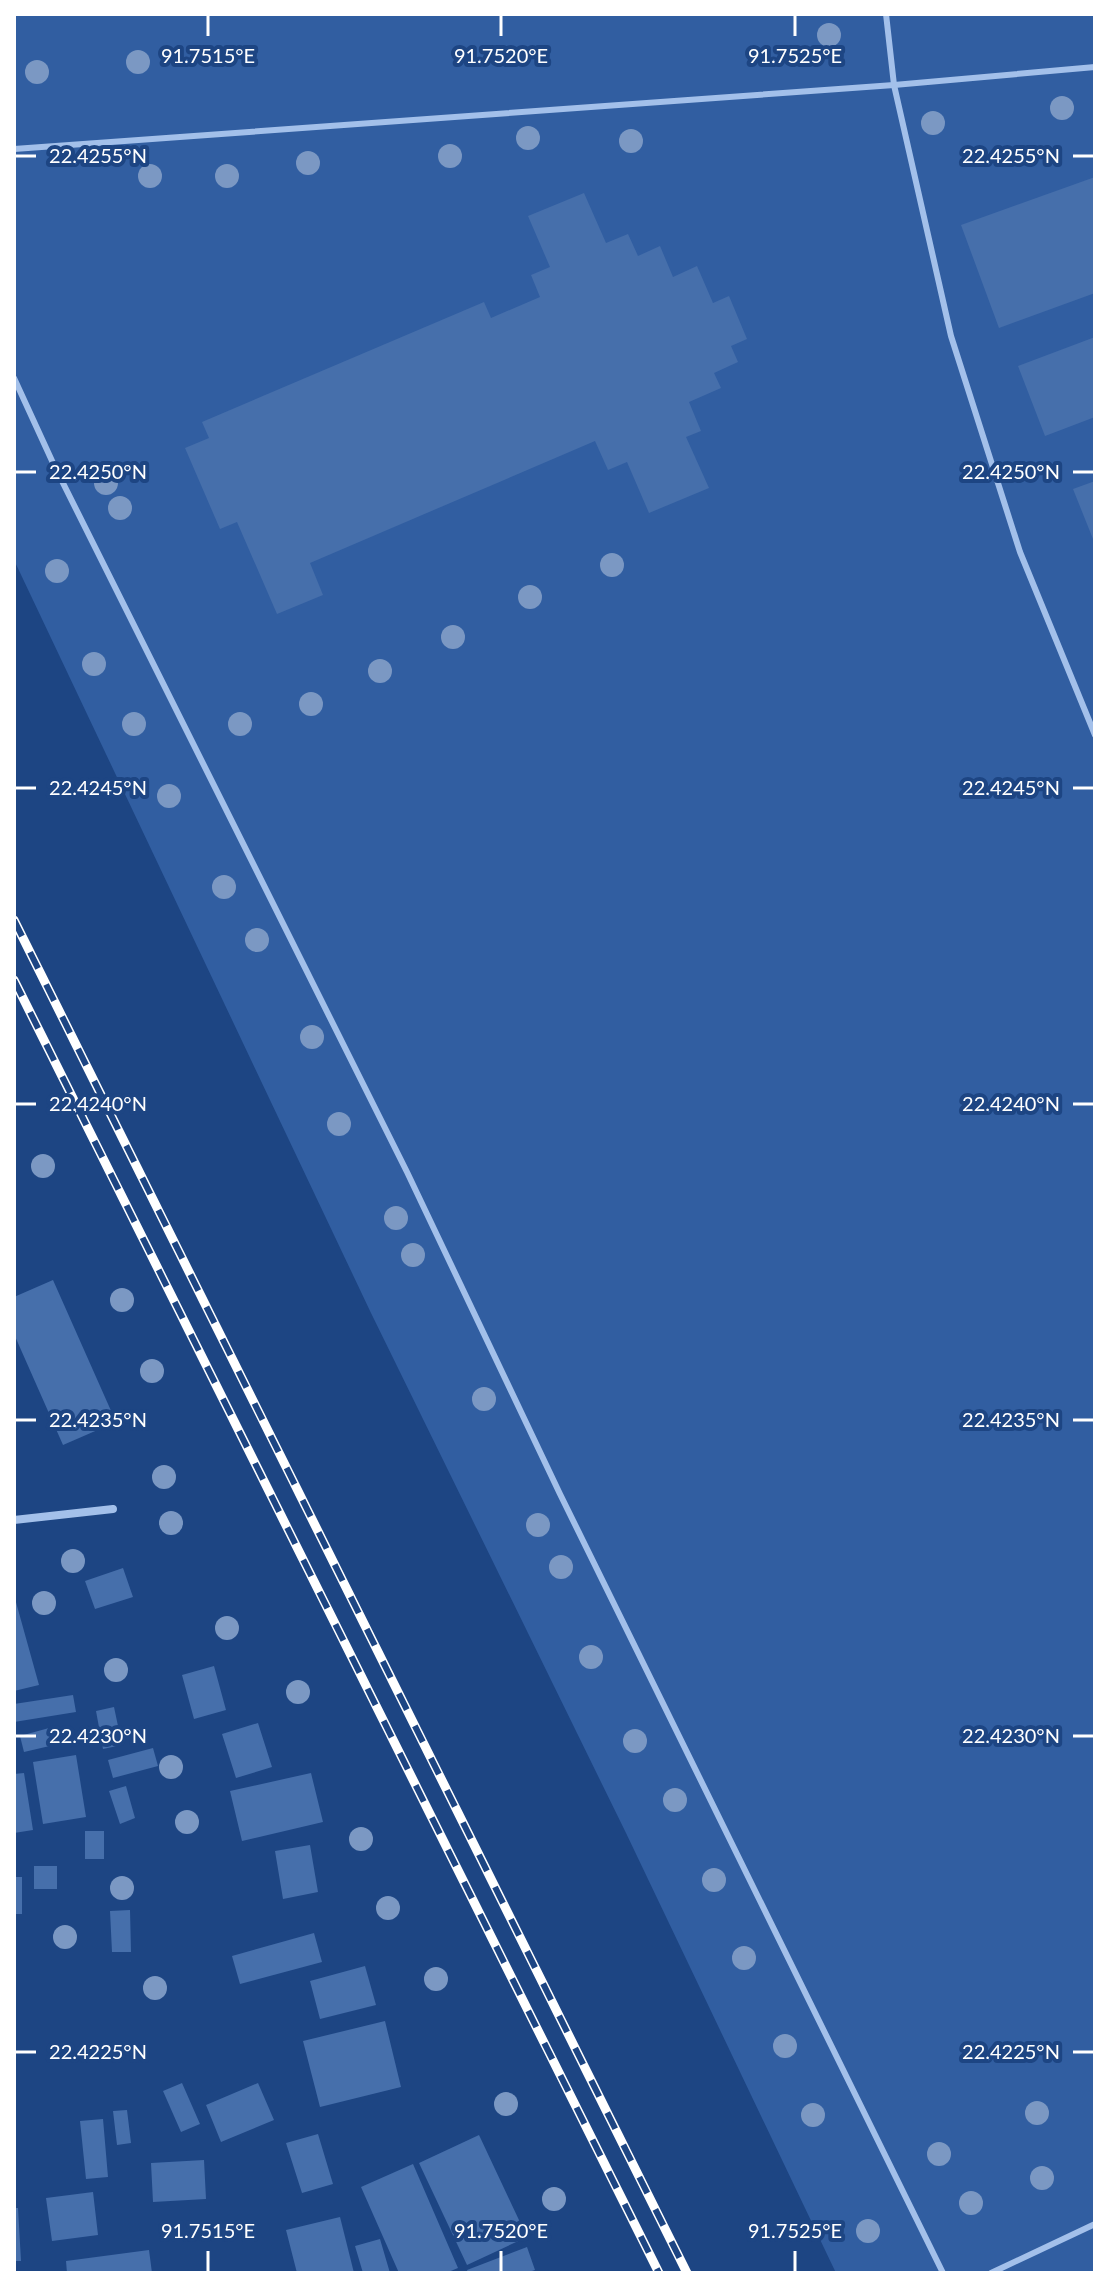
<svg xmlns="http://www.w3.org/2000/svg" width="1109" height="2287" viewBox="0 0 1109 2287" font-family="Lato,sans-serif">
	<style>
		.green { fill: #315ea1 }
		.building { fill: #466fab }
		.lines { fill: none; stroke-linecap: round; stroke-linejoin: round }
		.service { stroke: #a3c0ea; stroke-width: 6 }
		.minor { stroke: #a3c0ea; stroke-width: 8 }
		.rail-casing { stroke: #fff; stroke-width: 9 }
		.rail { stroke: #1d4583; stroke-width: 6; stroke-dasharray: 18; stroke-linecap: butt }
		.tree { fill: #7b98c3 }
		.ticks { fill: none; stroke: #fff; stroke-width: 3 }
		.ticks-label { font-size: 20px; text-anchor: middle; fill: #fff; stroke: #1d4583; stroke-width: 8; stroke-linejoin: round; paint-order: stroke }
	</style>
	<rect width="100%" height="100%" fill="#1d4583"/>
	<path class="green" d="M14,14H1095V2273H836L626,1833L371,1313L14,560Z"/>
	<path class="building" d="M1095,177V293L999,328L961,225Z
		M584,193L606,243L628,234L638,256L660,246L673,277L697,266L713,303L729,296L747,339L731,346L738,362L714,373L721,388L689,402L701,431L686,437L709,488L649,513L627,462L608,470L595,441L310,563L323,595L277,614L237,522L220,529L185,448L209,438L202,422L484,302L491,318L540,297L531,275L550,267L528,216Z
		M1095,337V417L1045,436L1018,366Z
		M1095,481V544L1073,489Z
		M53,1280L116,1422L63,1445L14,1334V1297Z
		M123,1568L133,1597L95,1609L85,1581Z
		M14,1595L39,1685L14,1691Z
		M214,1666L226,1710L194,1719L182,1675Z
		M73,1695L76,1712L14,1722V1704Z
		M114,1707L122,1745L103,1749L96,1711Z
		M258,1723L272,1767L236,1778L222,1734Z
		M49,1728L54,1745L24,1752L20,1736Z
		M153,1748L158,1766L113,1778L108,1760Z
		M76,1755L86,1817L43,1824L33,1762Z
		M24,1773L33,1830L14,1833V1774Z
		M311,1773L323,1822L242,1841L230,1791Z
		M126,1786L135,1818L120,1824L109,1791Z
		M85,1831H104V1859H85Z
		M310,1845L318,1892L283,1899L275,1851Z
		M34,1866H57V1889H34Z
		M14,1877H22V1914H14Z
		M130,1910L131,1952H112L110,1911Z
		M314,1933L322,1962L240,1984L232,1956Z
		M365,1966L376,2005L320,2019L310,1981Z
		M385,2021L401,2087L320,2107L303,2041Z
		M182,2083L200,2124L181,2132L163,2091Z
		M258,2083L274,2120L221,2142L206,2105Z
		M127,2110L131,2143L117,2145L113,2111Z
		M103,2119L108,2177L86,2179L80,2121Z
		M318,2134L333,2184L302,2193L286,2143Z
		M479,2135L527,2237L467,2265L419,2163Z
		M204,2160L206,2199L153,2202L151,2163Z
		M413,2164L458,2268L446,2273H399L361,2187Z
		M93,2192L98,2235L52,2241L46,2198Z
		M14,2208H18L21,2261H14Z
		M340,2217L354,2273H297L286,2230Z
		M380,2239L390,2273H363L355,2246Z
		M527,2247L535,2270L526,2273H468L467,2270Z
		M149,2250L152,2273H67L66,2261Z"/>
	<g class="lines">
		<path class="service" d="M886,14L894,85L951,336L1020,552L1095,735
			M14,149L894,85L1095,67
			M14,378L53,463L407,1172L560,1494L943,2273
			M991,2273L1095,2224"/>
		<path class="minor" d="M14,1520L113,1509"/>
		<g class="rail-casing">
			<path id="rail" d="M14,920L687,2273
				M14,980L659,2273"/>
		</g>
		<use href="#rail" class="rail"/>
	</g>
	<g class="tree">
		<circle cx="829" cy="35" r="12"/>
		<circle cx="138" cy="62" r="12"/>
		<circle cx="37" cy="72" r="12"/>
		<circle cx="1062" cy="108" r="12"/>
		<circle cx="933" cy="123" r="12"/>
		<circle cx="528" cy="138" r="12"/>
		<circle cx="631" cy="141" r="12"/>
		<circle cx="450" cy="156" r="12"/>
		<circle cx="308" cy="163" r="12"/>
		<circle cx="150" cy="176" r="12"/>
		<circle cx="227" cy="176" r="12"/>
		<circle cx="106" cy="483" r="12"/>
		<circle cx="120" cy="508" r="12"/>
		<circle cx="612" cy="565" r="12"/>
		<circle cx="57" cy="571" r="12"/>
		<circle cx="530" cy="597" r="12"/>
		<circle cx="453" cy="637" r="12"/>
		<circle cx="94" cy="664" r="12"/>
		<circle cx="380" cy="671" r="12"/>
		<circle cx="311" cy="704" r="12"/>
		<circle cx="134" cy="724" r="12"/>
		<circle cx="240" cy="724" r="12"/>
		<circle cx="169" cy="796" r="12"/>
		<circle cx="224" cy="887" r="12"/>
		<circle cx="257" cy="940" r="12"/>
		<circle cx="312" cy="1037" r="12"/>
		<circle cx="339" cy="1124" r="12"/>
		<circle cx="43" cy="1166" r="12"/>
		<circle cx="396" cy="1218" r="12"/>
		<circle cx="413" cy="1255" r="12"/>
		<circle cx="122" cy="1300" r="12"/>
		<circle cx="152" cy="1371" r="12"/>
		<circle cx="484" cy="1399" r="12"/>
		<circle cx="164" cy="1477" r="12"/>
		<circle cx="171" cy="1523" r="12"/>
		<circle cx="538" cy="1525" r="12"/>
		<circle cx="73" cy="1561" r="12"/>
		<circle cx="561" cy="1567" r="12"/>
		<circle cx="44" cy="1603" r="12"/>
		<circle cx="227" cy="1628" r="12"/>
		<circle cx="591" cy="1657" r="12"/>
		<circle cx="116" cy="1670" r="12"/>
		<circle cx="298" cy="1692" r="12"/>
		<circle cx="635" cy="1741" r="12"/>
		<circle cx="171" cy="1767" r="12"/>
		<circle cx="675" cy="1800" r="12"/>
		<circle cx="187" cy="1822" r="12"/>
		<circle cx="361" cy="1839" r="12"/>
		<circle cx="714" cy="1880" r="12"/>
		<circle cx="122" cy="1888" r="12"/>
		<circle cx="388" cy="1908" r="12"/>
		<circle cx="65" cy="1937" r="12"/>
		<circle cx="744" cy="1958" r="12"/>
		<circle cx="436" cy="1979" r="12"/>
		<circle cx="155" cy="1988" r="12"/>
		<circle cx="785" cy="2046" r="12"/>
		<circle cx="506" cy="2104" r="12"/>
		<circle cx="1037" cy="2113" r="12"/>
		<circle cx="813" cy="2115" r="12"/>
		<circle cx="939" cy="2154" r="12"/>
		<circle cx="1042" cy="2178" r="12"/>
		<circle cx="554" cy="2199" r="12"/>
		<circle cx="971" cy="2203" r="12"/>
		<circle cx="868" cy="2231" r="12"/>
	</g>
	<path class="ticks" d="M208,16V36M501,16V36M795,16V36M16,156H36M1073,156H1093M16,472H36M1073,472H1093M16,788H36M1073,788H1093M16,1104H36M1073,1104H1093M16,1420H36M1073,1420H1093M16,1736H36M1073,1736H1093M16,2052H36M1073,2052H1093M208,2251V2271M501,2251V2271M795,2251V2271"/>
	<g class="ticks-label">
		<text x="208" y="63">91.7515°E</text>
		<text x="501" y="63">91.7520°E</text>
		<text x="795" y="63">91.7525°E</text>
		<text x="98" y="163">22.4255°N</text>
		<text x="1011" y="163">22.4255°N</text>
		<text x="98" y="479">22.4250°N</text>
		<text x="1011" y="479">22.4250°N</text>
		<text x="98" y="795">22.4245°N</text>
		<text x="1011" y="795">22.4245°N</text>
		<text x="98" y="1111">22.4240°N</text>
		<text x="1011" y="1111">22.4240°N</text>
		<text x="98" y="1427">22.4235°N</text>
		<text x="1011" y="1427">22.4235°N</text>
		<text x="98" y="1743">22.4230°N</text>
		<text x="1011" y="1743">22.4230°N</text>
		<text x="98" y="2059">22.4225°N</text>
		<text x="1011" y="2059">22.4225°N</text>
		<text x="208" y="2238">91.7515°E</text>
		<text x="501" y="2238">91.7520°E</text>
		<text x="795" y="2238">91.7525°E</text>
	</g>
	<rect width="1109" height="2287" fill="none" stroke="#ffffff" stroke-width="32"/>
</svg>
